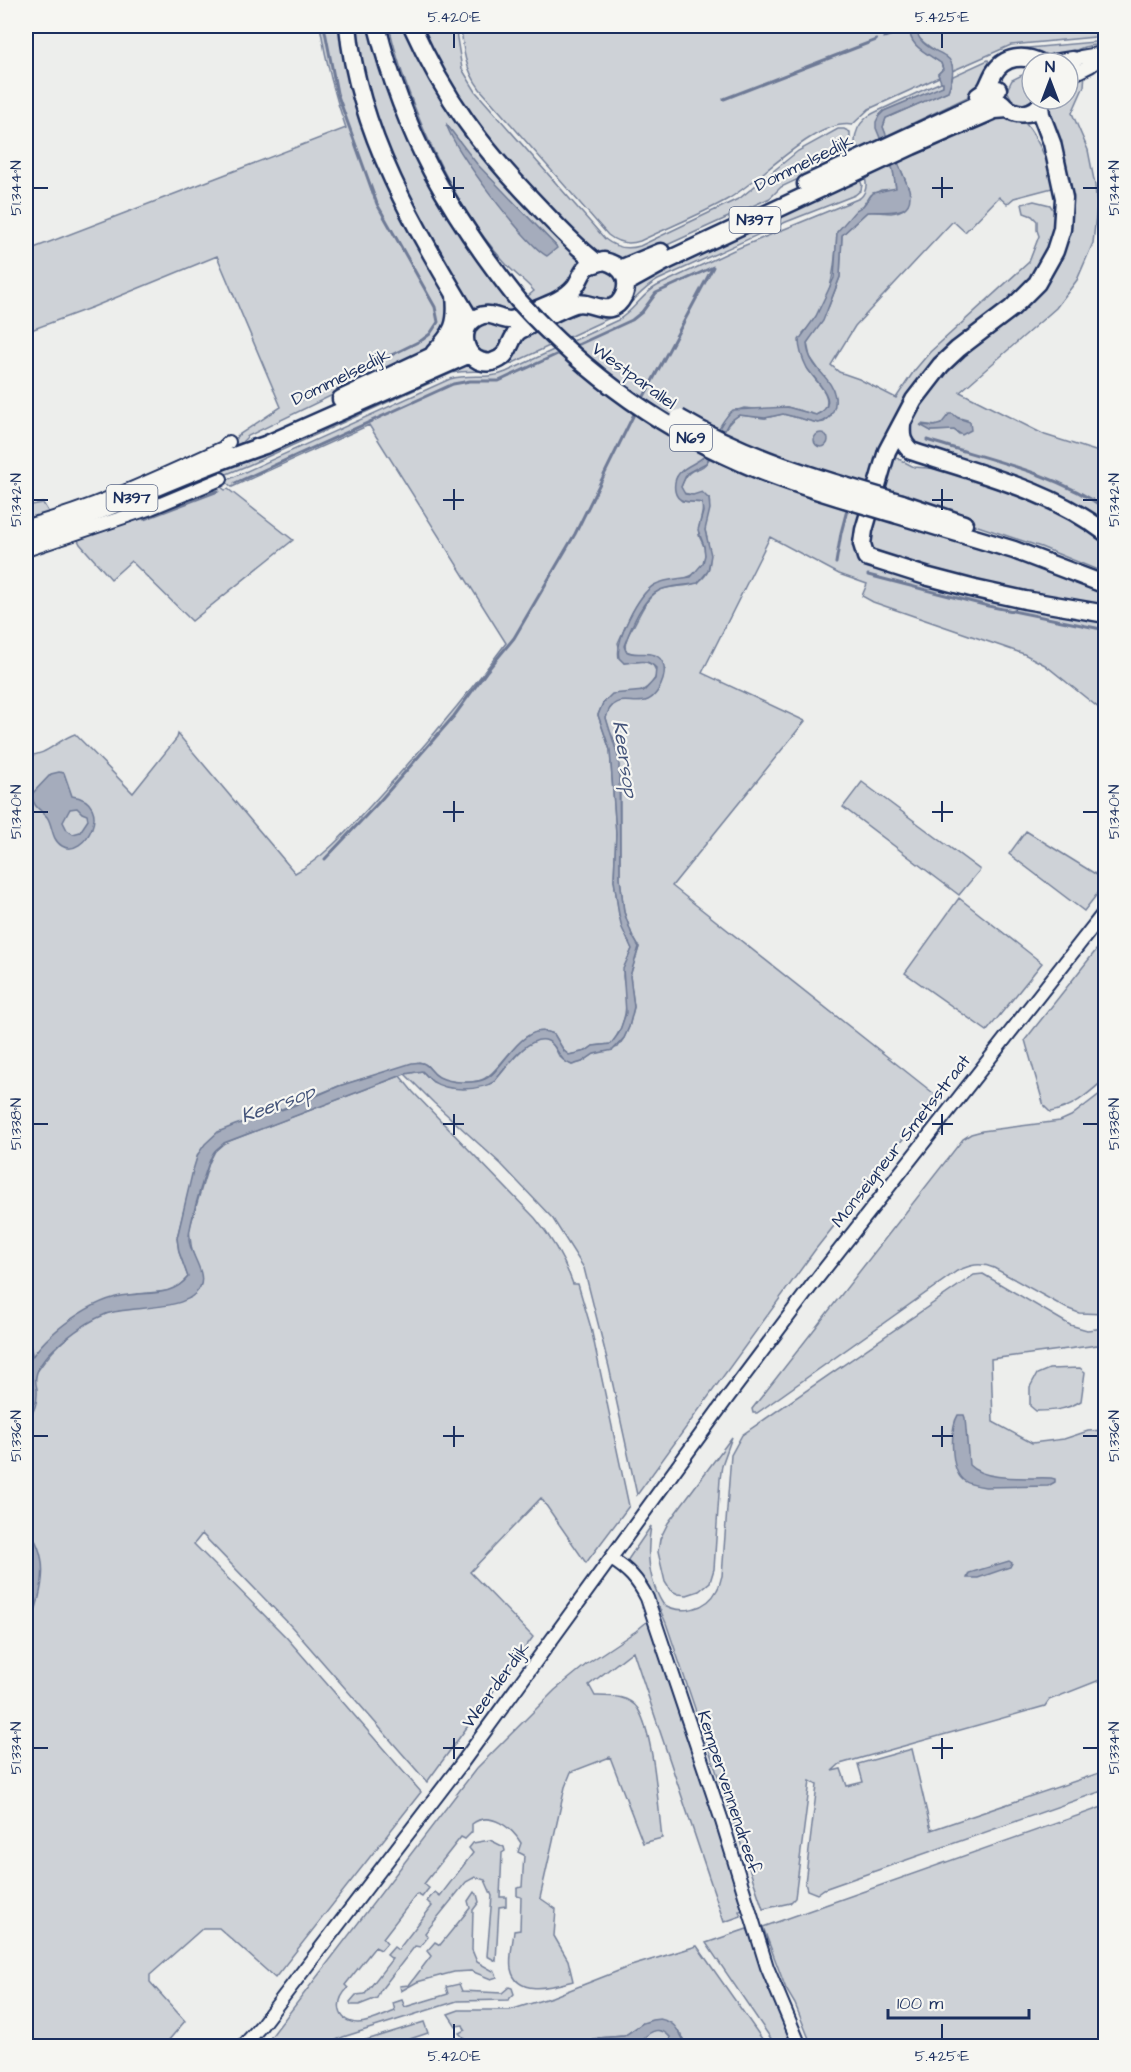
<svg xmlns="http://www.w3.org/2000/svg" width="1131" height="2072" viewBox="0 0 1131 2072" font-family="'Architects Daughter',sans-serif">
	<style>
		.green { fill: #ced2d7; stroke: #74809a; stroke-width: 1.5; fill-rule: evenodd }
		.water { fill: #a5acbc; stroke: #6e7a96; stroke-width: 1.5; fill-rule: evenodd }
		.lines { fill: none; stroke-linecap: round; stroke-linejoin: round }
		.stream { stroke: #6e7a96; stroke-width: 3 }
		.minor-casing { stroke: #1b2f5e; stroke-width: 16 }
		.major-casing { stroke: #1b2f5e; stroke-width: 21 }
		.minor { stroke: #f6f6f2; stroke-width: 12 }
		.major { stroke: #f6f6f2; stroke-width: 16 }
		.major-bridge-casing { stroke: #1b2f5e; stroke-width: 21; stroke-linecap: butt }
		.major-bridge { stroke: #f6f6f2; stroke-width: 16 }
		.ticks { fill: none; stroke: #1b2f5e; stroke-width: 2 }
		.labels { text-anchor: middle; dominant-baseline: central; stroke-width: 4.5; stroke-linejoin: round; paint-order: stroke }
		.shield { fill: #f6f6f2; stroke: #5d6b8a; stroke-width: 1.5 }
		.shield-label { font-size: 16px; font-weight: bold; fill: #1b2f5e }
		.street-label { font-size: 18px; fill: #1b2f5e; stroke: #f6f6f2 }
		.water-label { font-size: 20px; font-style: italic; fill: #44547a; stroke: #f6f6f2 }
		.neatline { fill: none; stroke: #1b2f5e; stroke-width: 2 }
		.ticks-label { font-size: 15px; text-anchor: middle; fill: #1b2f5e }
	</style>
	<rect width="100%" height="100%" fill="#edeeec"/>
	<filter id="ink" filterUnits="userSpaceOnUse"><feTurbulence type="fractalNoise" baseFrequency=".0167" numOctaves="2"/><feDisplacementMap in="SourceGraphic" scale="12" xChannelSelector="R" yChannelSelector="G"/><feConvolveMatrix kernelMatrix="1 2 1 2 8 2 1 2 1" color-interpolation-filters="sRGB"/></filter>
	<g filter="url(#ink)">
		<path class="green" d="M320,26H345L351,63L448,295L452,319L435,344L423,351L248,436L237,447L214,458L231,447L237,436L281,407L217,256L93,307L26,332V251L346,128C334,94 326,61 320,26Z
			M350,26H373L389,81L515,307L534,291C526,282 514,273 505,263C451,203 407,103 389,26H409L427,65L583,261L567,288L516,314L473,313L385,153ZM446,125L476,164L556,246L481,181Z
			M415,26H455L462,69L476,92L605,239C616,248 627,250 640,246L740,198L798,151L838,129H844L850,132V153L862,185L861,190L855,195L786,222L658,280C641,289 632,305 616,315L502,368C486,374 469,369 452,373L249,465L150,505L26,543L458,362L477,364L521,337L572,310L595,312L638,280L856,181L844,156L834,160L835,162L781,187L770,198L632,261L627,262L594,254L495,156Z
			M461,26H910C907,46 928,53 941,63L943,69L938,74L939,77L869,109L852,125C815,119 760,181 728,199C700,215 669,227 640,241C628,245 618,243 608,235L480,89C465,69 463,50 461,26Z
			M919,26H1106L1105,36L1011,45L952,71V65C942,53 928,48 918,37Z
			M1105,41V43L1084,47L1054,59L1004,58L997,56L1017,49Z
			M988,60L992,68L976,93L886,136L883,127L886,118L948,91L953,76Z
			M1085,73L1084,86L1072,113L1088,150L1095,185L1097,206L1093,243L1077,280L1056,308L960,392L1045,435L1105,454V526L915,447L908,433L911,417L942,373L1023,305L1067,236L1046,119L1050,99H1068V81ZM956,417L967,420L959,434L954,430L931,431L921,424L937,426Z
			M1022,75L1032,79V99H1034L1023,105L1013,102L1007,90L1012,80Z
			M941,82H943V86L938,89L884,111L879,116L893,170L896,189L881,190L869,196L863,206L837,232C835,270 832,305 803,333C804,344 803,358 807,367C814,382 833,392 825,410L816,415L787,407L766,410L744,408L729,413L704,457L677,477L675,487L682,501L702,503C705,514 697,523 699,535C700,539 703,543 704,547C712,587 663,576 648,591C634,604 626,626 618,643L624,663L644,661L653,665L657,673C651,695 622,697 603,703L598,715L610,750L616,833L614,880L619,915L632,949C629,959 623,965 623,976C623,980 625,985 625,990C628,1009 624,1028 611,1044L593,1046L586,1051L569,1055L564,1051L554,1034C519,1019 503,1076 478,1081C467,1083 446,1083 437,1076C429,1070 429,1064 419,1062L339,1086L274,1112L198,1154L177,1238L179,1252L188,1277L178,1287L168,1291L128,1295L44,1343L33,1358L26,1327V755C46,757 57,740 75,734L133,793L177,738L178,734L295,873C325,857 348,830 371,805C419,753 464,700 506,643L369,425L232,487L225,481L450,379C469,373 488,380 506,372L618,320C634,311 642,294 657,286L736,249L860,198C882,179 835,146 866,118C873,112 883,109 891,105C908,97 925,89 941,82Z
			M993,114C1002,116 1013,117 1021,120C1033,126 1053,173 1056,187L1014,198L1007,204L999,197L965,232L953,221L855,326L831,365L839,372L859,379L896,398L914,371L930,352L1029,262L1039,236L1037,230V221L1032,216L1024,213L1022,204L1034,201L1050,205L1056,214L1055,231L1034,277L920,381L855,549L1105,617V713L1045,665L1024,654L873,602L862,596L867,584L839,574L770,537L702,673L805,721L672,886L937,1096L815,1250L637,1495L609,1367L584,1268L553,1219L501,1164L434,1103L405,1074L422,1071L433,1082L451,1088L491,1084C504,1075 528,1029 549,1041C555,1045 556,1052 560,1057C563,1060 568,1063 572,1065L582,1062L594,1054L618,1047L624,1038L629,1027L634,1007L630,976L639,947L632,935L624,912L620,878V784L614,739L609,730L606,718L608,711L613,705L620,701L628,699L645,701L665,669L626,651C623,642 629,633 634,625C640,614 646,598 658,591C668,586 679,587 689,585C719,578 709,550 705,530C704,519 712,510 709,498L683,493L681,487C690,462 698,475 707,462C718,446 722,425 739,415L765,418L783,414L818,423L824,422L831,416L835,398L831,387L810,357L807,343L829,306L840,277L842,235L867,212C875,211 883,213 891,213C924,210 903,175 896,159Z
			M603,270L614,276C620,286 617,294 606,299L584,296L582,292C590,282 588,273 603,270Z
			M485,323L503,327L520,325L507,333L499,348L490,353L479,350L474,345L473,334L475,329Z
			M893,456L914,467L941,469L1040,499L1105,538V573L1041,547L939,513L896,492L887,520L907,522L1105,589V612L976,586L870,550V528Z
			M215,486L221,487L225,490L228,489L293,540L192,621L131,561L111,579L80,544L76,536Z
			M43,503L49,513L26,523V506Z
			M862,782L980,870L959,895L843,807Z
			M1026,831L1105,880V884L1084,911L1009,854Z
			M959,898L1042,963L987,1031L905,973Z
			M1105,939V1079C1088,1094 1073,1108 1050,1112L1044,1106L1025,1040Z
			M400,1076L413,1092L535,1218C552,1238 564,1259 573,1284H578L591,1328L629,1506L586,1563L541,1498L470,1572L533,1637L427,1782L291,1626L202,1534L194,1544L287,1638L421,1792L275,1978L219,1928H203L150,1975V1982L185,2021L168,2041L173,2046H26V1642C36,1603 54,1562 26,1527V1423C40,1404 33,1394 36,1373C55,1345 85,1316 120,1310C144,1306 167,1306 190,1298L201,1278L192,1251L189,1230L209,1163L215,1151L224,1143Z
			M1105,1090V1314L1079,1313L1066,1308L994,1268C980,1262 970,1265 957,1271L757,1413H753L752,1409L963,1139L971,1134L982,1131L1060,1121L1071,1116Z
			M983,1274L1070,1325L1087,1330L1105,1328V1344L991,1359L993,1422L1032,1443L1064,1439L1088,1431L1105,1430V1678L1049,1700L1045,1706L840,1764L832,1771L841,1769L847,1786L863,1782L858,1764L912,1749L931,1830L1105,1771V1790L824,1889L817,1894L807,1890L805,1883L817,1785L810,1781L795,1898L790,1903L763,1909L666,1623L659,1607L627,1561L651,1526C646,1554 648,1580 663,1604C681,1615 707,1610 717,1590C720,1586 720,1581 722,1576L731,1455L742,1435L974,1275Z
			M1080,1368L1085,1372L1081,1401C1066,1410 1053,1411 1036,1411L1030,1406V1387L1037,1374L1049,1369Z
			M732,1437L722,1465L720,1479L714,1569L710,1582L699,1591L687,1595L678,1594L670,1590L665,1582L658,1552L660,1539L668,1523Z
			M26,1544C35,1562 32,1581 26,1600Z
			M649,1620L746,1910L739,1911L741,1916L724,1922L633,1651L589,1685L595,1696C610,1696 629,1695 638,1709C654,1735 658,1806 662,1838L643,1843L610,1757L571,1772L565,1787L540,1898L556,1909L554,1936L568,1960L573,1981C554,1986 517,1998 511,1969C509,1958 513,1943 514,1931L520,1930L521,1897L517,1896V1888L522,1887L524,1855L518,1852L521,1843C512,1828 490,1810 472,1824V1832L465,1839L461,1837L424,1884L429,1888L422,1897L417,1894L383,1938L387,1943L381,1950L375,1947L345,1985L348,1988C334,2002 337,2022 358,2023C370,2023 384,2015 395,2011L393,2003L402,2000L405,2007L448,1994L446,1987L459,1984L462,1991L502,1993L509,1987L512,1988L514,1994L508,2000L457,2001L343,2037L323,2046H264L476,1769L555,1690L588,1663L636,1631Z
			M1105,1806V2046H812L795,2004L786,1989L763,1927Z
			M490,1840L504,1847L505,1851L502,1853L500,1897H506V1906L499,1907L496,1961L487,1956L492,1896L485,1880L475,1877L466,1882L425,1933L428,1937L420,1947L415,1946L380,1991L377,1998L359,2005H351L350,2002L356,1995L365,1994L392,1959L387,1955L394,1947L398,1950L432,1906L427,1901L435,1892L440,1896L473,1853L469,1848L473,1843Z
			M474,1892L477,1894L479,1902L473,1910L472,1950L477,1962L495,1972L497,1977L491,1979L471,1971L454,1972L417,1982L401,1991L400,1986L409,1985L431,1956L427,1951L435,1942L440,1945L470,1908L468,1901Z
			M747,1929L752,1940L796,2046H776L706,1943Z
			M697,1946L767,2046H687L683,2041L682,2035L643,2023L624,2036L598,2038L582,2046H471L459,2033L465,2030L463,2025L456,2026L448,2014L459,2010H510L552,1997L631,1966Z
			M424,2022L428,2033L389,2046H347Z
			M659,2029L665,2031L670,2037V2046H642V2040L648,2033Z"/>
		<path class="water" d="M910,26H919L917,33C928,61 966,44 948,91L886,118L883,127L885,132L909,189C916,219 884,210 867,212L842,235L840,277L823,321L807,343C808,368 830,375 834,393C838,406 832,420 818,423L783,414L765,418L739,415L729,422L706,463L687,473L681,487L685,494L693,495L702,492L709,499L710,509L705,530L711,555L708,571L698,583C685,586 673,585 660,590C642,598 631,628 624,646L626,651C636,657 647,650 657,656C672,666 661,694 648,700C633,707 613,690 606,718L619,759L620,878L624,912L632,935L639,947L630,976L634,1007L629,1027L624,1038L613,1050L594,1054L582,1062L572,1065C560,1061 560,1053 553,1045C535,1025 504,1069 495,1081C480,1091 447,1092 432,1081C428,1078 426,1074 422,1071L405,1074L224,1143C221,1146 216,1149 214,1152C207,1162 188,1228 189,1240C190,1254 207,1273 200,1287C188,1313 129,1305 106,1314C86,1322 40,1353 36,1376C35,1380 36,1385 37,1389C38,1403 34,1412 26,1423C26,1413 25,1369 28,1363C46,1333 93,1298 128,1295C150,1292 173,1296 188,1277L179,1252L177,1238L193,1170L198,1154L205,1144L218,1132L235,1125L293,1106L339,1086L412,1063C431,1060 427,1071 439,1077C451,1083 473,1084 485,1079C504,1071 521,1019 554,1034L564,1051L569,1055L586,1051L593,1046L611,1044L619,1033L626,1013L623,969L632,949L622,928L619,915L614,880L616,833L610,750L598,715L603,703L612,694L644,691L655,679L656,668C646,657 637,663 624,663L619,658C615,640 638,595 654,585C665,579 679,579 691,577L703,563L705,555L704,546L698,530L703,512L702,503C696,501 690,503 684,501C679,500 676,496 675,491C671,466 698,466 706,454C714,440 720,421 733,410L787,407L816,415C843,403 816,382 807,368C803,360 799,349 799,340L816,316L834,278L837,232L856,210L863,206L873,193L896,188L893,170L876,128V122L879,116L884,111L943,86V82H941L938,74L943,69L941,63C927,53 907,46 910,26Z
			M447,125L477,164L556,246L557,248L547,256C527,247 450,145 447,125Z
			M949,414H953L958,418L970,422L971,430L962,435L954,430L931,431L920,425L934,426L941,424Z
			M814 440a7 7 0 1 1 14 0a7 7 0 1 1-14 0Z
			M59,772L64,773L72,796C116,802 84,860 62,846C51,840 53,825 47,817C39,808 35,809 31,795L51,774ZM77,808L82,813L87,815L88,820L80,832L73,834L67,830L63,822L70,809Z
			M958,1415H964L965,1418L969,1465C985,1482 1029,1477 1051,1478L1055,1479V1482L1048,1486L986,1487C978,1486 969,1485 963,1480C950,1469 950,1428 958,1415Z
			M26,1527C57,1563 37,1601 26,1642V1600L29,1588L32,1560L26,1544Z
			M1009,1561L1012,1563L1010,1567L978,1578H967L969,1573Z
			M660,2019C679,2023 677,2033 687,2046H670V2037C660,2026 651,2030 642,2040V2046H582L598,2038L624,2036L643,2023L652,2020Z"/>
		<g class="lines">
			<path class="stream" d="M884,37L913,27
				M724,99L876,40
				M573,347L632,320L642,312L656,293L713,267L641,402
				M296,402L422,340L430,334L438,322L435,307L377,204L337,93L324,26
				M927,440C986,459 1054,472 1106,509
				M235,483L453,384L470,381H499L562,352
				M144,519L218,491
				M836,563L841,533L847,510
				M868,575L988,606L1106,630
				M325,859L378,803L454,716L486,672L514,638L575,534L636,410"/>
			<g class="minor-casing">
				<path id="minor" d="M1068,64L1081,57L1104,53
					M1068,77L1090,66L1106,54
					M26,526C94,508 159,477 223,448L229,442
					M26,550L151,508L221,479
					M611,1559C628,1569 638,1580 647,1598L722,1821L767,1967L800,2046
					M243,2046L261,2026L459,1767L728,1397L812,1285L1106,910"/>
			</g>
			<g class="major-casing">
				<path id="major" d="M348,26C358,133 417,231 471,321
					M377,26C405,137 448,211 518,300
					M412,26C445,99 481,147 537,205C556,225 574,245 596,262
					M1054,63L1073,60
					M978,96C989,90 988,83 994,73C1004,56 1024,54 1041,63
					M1002,103C1014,118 1035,117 1044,99
					M1040,106L1041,114L1052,143L1064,198L1062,229L1055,251L1037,283L1012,308L958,349L941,365L914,400L887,451L864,530L862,544L866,557L929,577L975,589L1025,600L1106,614
					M806,184L989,99L998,89
					M604,261C613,263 621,268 625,277C627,283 626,290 624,295C611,322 592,299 575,304C560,309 545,318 530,325C525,328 518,330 515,335C508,346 508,358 492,362C466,367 454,328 478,317C490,311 498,319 509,320C515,320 520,317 526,314C541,307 563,301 574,288C580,281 581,272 588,266Z
					M620,269L661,252
					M626,283L664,262L912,146L995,110L1008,109
					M434,353C453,333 458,324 455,296
					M341,399L464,341
					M902,424C901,436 902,443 911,451C978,474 1049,489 1106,533
					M902,503L964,524
					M898,515L1014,550L1106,585
					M26,538C107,512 183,472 265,445L470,354"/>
			</g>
			<use href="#minor" class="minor"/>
			<use href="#major" class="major"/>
			<g class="major-bridge-casing">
				<path id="major-bridge" d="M518,300C585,374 667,433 759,470C804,488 851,501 898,515
					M679,418C748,459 826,481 902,503"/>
			</g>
			<use href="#major-bridge" class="major-bridge"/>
		</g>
	</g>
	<path class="ticks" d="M454,33V48M942,33V48M454,177V198M942,177V198M33,188H48M443,188H464M932,188H953M1083,188H1098M454,489V510M942,489V510M33,500H48M443,500H464M932,500H953M1083,500H1098M454,801V822M942,801V822M33,812H48M443,812H464M932,812H953M1083,812H1098M454,1114V1135M942,1114V1135M33,1124H48M443,1124H464M932,1124H953M1083,1124H1098M454,1426V1447M942,1426V1447M33,1436H48M443,1436H464M932,1436H953M1083,1436H1098M454,1738V1759M942,1738V1759M33,1748H48M443,1748H464M932,1748H953M1083,1748H1098M454,2024V2039M942,2024V2039"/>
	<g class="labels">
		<g class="shield">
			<rect x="729.5" y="207" width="51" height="26" rx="4.5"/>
			<rect x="670" y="425" width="42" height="26" rx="4.5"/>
			<rect x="106.5" y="485" width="51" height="26" rx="4.5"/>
		</g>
		<g class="shield-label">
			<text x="755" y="220">N397</text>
			<text x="691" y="438">N69</text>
			<text x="132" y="498">N397</text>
		</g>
		<g class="street-label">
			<text transform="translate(804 163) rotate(-26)">Dommelsedijk</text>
			<text transform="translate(634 376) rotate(36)">Westparallel</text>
			<text transform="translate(341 377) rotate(-26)">Dommelsedijk</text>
			<text transform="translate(901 1141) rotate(-52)">Monseigneur Smetsstraat</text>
			<text transform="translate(496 1685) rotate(-54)">Weerderdijk</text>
			<text transform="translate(729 1792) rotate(72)">Kempervennendreef</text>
		</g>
		<g class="water-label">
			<text transform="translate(625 759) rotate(81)">Keersop</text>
			<text transform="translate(278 1104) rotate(-20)">Keersop</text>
		</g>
	</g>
	<rect width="1131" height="2072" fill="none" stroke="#f6f6f2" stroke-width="66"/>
	<g transform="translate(1050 81)"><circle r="28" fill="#f6f6f2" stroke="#9ea6b7" stroke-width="1.5"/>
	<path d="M0-4.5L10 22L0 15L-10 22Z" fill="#1b2f5e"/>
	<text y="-9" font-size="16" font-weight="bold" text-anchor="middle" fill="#1b2f5e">N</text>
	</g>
	<path d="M888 2009v9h141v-9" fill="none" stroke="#1b2f5e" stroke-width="3"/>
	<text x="897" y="2009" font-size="18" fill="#1b2f5e" stroke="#f6f6f2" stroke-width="4.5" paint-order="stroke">100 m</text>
	<rect x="33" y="33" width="1065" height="2006" class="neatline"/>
	<g class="ticks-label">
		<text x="454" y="22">5.420°E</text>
		<text x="942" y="22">5.425°E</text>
		<text transform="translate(16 188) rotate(-90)" y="5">51.344°N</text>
		<text transform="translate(1114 188) rotate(-90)" y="5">51.344°N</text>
		<text transform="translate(16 500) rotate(-90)" y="5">51.342°N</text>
		<text transform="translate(1114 500) rotate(-90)" y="5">51.342°N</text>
		<text transform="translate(16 812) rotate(-90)" y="5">51.340°N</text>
		<text transform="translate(1114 812) rotate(-90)" y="5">51.340°N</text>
		<text transform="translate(16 1124) rotate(-90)" y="5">51.338°N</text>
		<text transform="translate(1114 1124) rotate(-90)" y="5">51.338°N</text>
		<text transform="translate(16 1436) rotate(-90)" y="5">51.336°N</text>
		<text transform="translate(1114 1436) rotate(-90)" y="5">51.336°N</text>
		<text transform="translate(16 1748) rotate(-90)" y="5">51.334°N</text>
		<text transform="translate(1114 1748) rotate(-90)" y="5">51.334°N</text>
		<text x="454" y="2061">5.420°E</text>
		<text x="942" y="2061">5.425°E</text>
	</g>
</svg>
